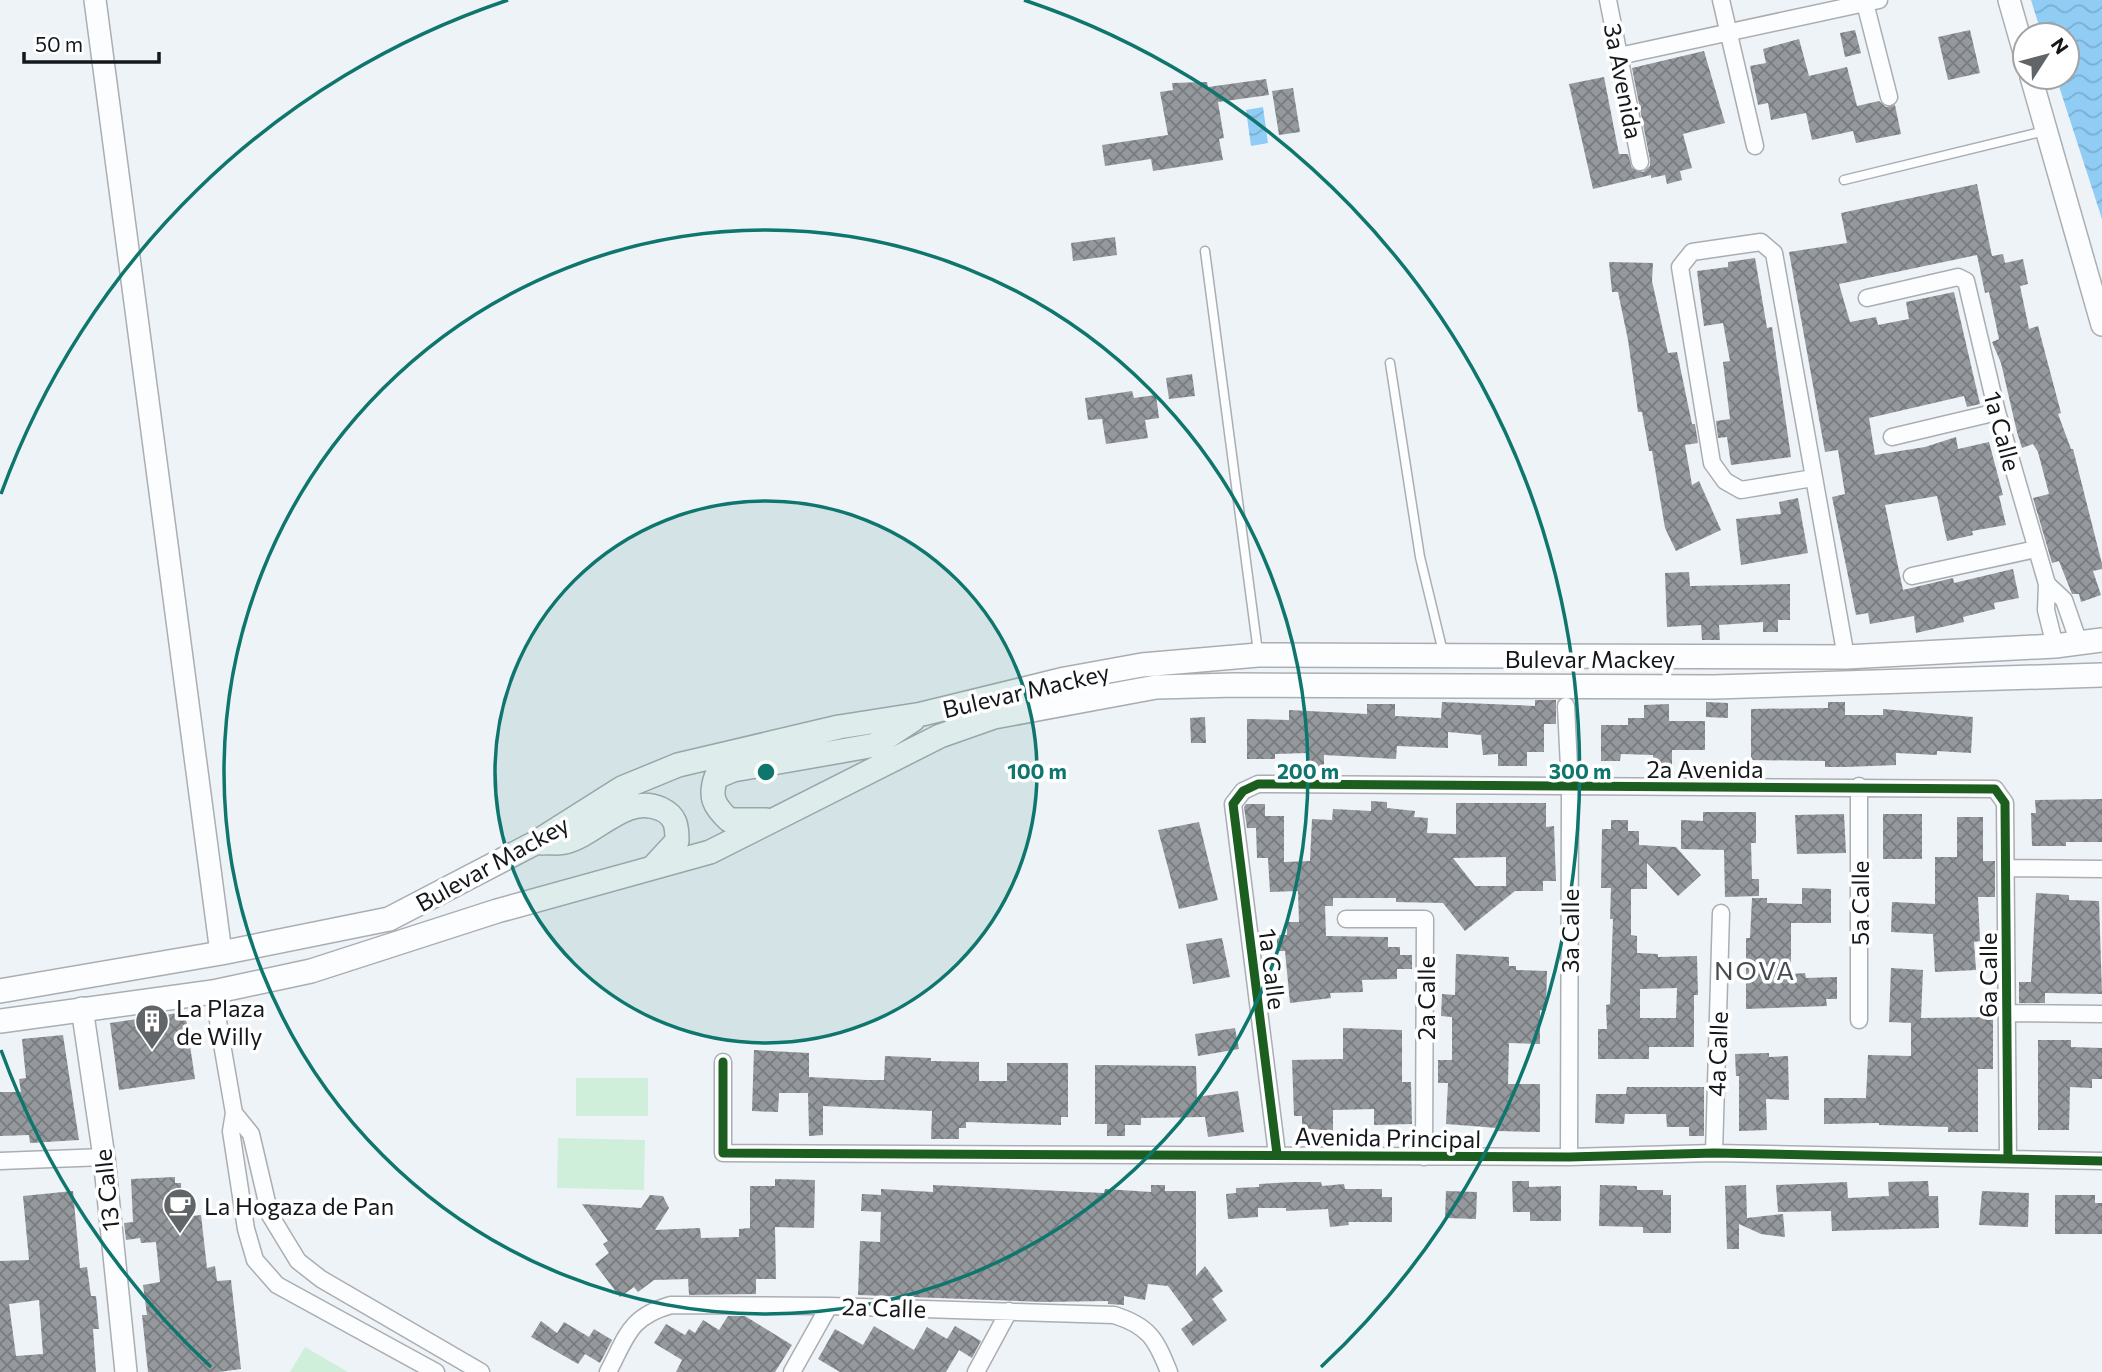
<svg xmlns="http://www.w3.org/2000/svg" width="2102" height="1372" viewBox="0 0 2102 1372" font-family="Commissioner,sans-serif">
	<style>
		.grass { fill: #d0efdb }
		.water { fill: url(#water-waves) }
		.building { fill: url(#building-cross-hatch); fill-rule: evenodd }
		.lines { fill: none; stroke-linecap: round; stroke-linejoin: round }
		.service-casing { stroke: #aaaeb2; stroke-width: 11 }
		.minor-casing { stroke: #aaaeb2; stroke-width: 19 }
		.tertiary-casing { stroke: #aaaeb2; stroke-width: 24 }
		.secondary-casing { stroke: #aaaeb2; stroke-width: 26 }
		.service { stroke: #fcfdfe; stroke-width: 8 }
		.minor { stroke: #fcfdfe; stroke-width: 16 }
		.tertiary { stroke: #fcfdfe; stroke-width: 21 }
		.secondary { stroke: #fcfdfe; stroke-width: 23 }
		.cycleway-casing { stroke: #fff; stroke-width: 13 }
		.cycleway { stroke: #1b5e20; stroke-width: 9 }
		.ring { fill: none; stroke: #0f766e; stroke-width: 3.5 }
		.labels { text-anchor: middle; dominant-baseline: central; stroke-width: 7; stroke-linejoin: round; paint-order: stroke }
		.street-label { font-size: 24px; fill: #15181b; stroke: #fff }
		.poi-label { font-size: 24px; fill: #15181b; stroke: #fff; text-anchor: start }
		.neighbourhood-label { font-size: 26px; letter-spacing: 2px; fill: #454c53; stroke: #fff }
		.centre { fill: #0f766e; stroke: #fff; stroke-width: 3.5 }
		.ring-label { font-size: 21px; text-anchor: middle; font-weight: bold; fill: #0f766e; stroke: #fff; stroke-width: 7; stroke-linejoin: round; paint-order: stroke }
	</style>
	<defs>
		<pattern id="water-waves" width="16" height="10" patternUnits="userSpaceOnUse" patternTransform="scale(1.75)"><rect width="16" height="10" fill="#90ccf4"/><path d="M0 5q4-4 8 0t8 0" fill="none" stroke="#7baed1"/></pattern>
		<pattern id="building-cross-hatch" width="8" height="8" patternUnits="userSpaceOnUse" patternTransform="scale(1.75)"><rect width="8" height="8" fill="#95999d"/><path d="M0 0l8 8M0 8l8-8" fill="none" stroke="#787c7f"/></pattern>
	</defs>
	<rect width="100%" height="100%" fill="#eef3f8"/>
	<path class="grass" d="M576,1078H648V1116H576Z
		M558,1138L645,1140L644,1190L557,1188Z
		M305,1347L348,1372H290Z"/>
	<path class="water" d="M2031,0H2102V219L2056,77H2067V35H2042Z
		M1263,107L1268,143L1251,146L1246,110Z"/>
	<path class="building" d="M1855,30L1861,53L1845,57L1840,33Z
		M1970,30L1980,73L1948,80L1938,37Z
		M1799,39L1809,76L1847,67L1857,106L1879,101L1886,107L1895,105L1901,134L1856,143L1853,131L1812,140L1806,113L1771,120L1768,103L1758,105L1750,66L1766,63L1763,49Z
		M1704,51L1725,123L1683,134L1692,168L1680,171L1682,180L1667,184L1665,175L1651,178V175L1593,189L1569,84L1604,77L1619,154H1628L1632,168L1643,172L1650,166V160L1632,68Z
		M1266,79L1269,95L1218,102L1224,138L1219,139L1223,160L1153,171L1151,159L1105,166L1102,145L1168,135L1160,92L1173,90L1172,83L1207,82L1208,87Z
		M1293,88L1300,132L1279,135L1272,91Z
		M1977,184L1992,256L2003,254L2005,263L2023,259L2028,284L2020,286L2029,329L2038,326L2061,413L2058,414L2071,449H2073L2102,564V569L2093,571L2101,595L2081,602L2079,594H2072L2059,561L2052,563L2033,498L2049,494L2038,452L2033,444L2022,448L2017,432L2001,363L1992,342L1999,339L1989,292L1985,293L1977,255L1839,284L1850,322L1876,317L1878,325L1909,319L1906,302L1954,292L1980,404L1967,407L1964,396L1869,418L1875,455L1925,447L1956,437L1958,449L1989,442L2003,495L1999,496L2006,525L1972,531L1973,535L1947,541L1937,496L1885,505L1903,590L1953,578L1954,583L2013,569L2019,598L1994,603L1995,609L1963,617L1964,622L1916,633L1914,616L1870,624L1868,613L1856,615L1832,497L1845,494L1838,450L1825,452L1789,252L1847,243L1841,213Z
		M1115,237L1117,255L1073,261L1071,243Z
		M1755,258L1767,328L1772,327L1791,457L1731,465L1727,437L1718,438L1716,421L1730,419L1723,362L1730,361L1723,323L1704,326L1697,271L1728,267V262Z
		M1609,262L1653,263L1652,281L1668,353L1677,352L1692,424H1695L1698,443L1685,445L1692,485L1699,481L1721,530L1676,551L1665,528L1652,451H1649L1642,412H1638L1628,340L1618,292H1612Z
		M1192,374L1195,396L1169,399L1166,378Z
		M1132,391L1134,398L1156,395L1159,418L1145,420L1148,438L1106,444L1102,419L1088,420L1085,398Z
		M1798,498L1808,553L1741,565L1736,519L1781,514L1779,502Z
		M1689,572L1690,586L1790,584V620H1778V632H1763V622L1719,625L1720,640H1702L1701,625L1667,627L1665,573Z
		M1535,700H1556V724H1544V752H1527V766H1498V754L1483,755L1481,735L1448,732V748L1397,746L1396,759L1324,755V767L1307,766L1308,753L1275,754V759H1247V719L1289,720V710L1367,714V704H1395V716L1441,718L1442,702L1535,706Z
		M1706,702L1728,703V718L1706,717Z
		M1828,702H1845V715H1883V709L1973,717L1971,753L1937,751V755L1896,753V765L1846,767H1825V761L1751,760V709L1828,708Z
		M1669,704V721H1705V750H1672V775H1656L1653,755L1621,754L1620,761H1601V725H1628V718H1644V705Z
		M1205,717L1206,743H1191L1190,718Z
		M2102,799V842H2066V846H2032L2031,813H2036L2035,800Z
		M1371,801L1387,802V808L1415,811L1414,817L1428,818L1427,833L1456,834V803H1546V827L1554,826L1556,881H1543V891H1515L1465,931L1443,903L1396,902V898H1333V906H1325L1326,936L1388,937V947H1400V955H1412V969H1397V979L1362,980L1363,992L1330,993L1331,998L1290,1003L1285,951H1277V935H1287V922H1299L1298,891L1270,892L1268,858H1257L1256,828H1247L1244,807L1246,804H1265V816H1284V862L1310,861L1312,819L1332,820L1333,809L1371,811ZM1506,857V886H1475L1453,858Z
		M1703,812H1756V843H1751L1752,879H1759V896L1725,897L1724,850L1681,849V820L1703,821Z
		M1844,814L1846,853L1797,854L1795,815Z
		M1883,814H1922V859H1883Z
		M1957,817H1983V861H1995V897H1978L1980,941L1974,942L1976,970L1935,972L1933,934L1891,932L1892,902L1935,904V857H1957Z
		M1611,820H1628V831H1639V845L1676,847L1701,875L1678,896L1647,863V889H1631V935L1637,936V953L1658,954V957L1697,956L1698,995H1694V1047H1649V1059H1598V1029H1607L1606,1005L1610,1004L1613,919H1610L1611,888H1601L1602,829H1611ZM1677,988L1676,1018H1640V989Z
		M1199,822L1218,900L1179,909L1158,830Z
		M1802,888L1831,889V923H1791V974L1805,973L1806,978L1837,977V999H1826L1827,1006L1746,1009V938H1750L1752,898H1767V903L1802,904Z
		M2036,893L2069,895V900L2099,901L2102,994L2045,993V1003H2019V982H2031Z
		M1222,938L1230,977L1193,984L1186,944Z
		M1456,954L1509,957V966H1516V970L1547,971L1546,1011L1540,1010V1044L1509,1043L1508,1084H1540V1132L1497,1131V1128L1446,1124L1448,1083H1438V1060H1452V1017L1441,1016L1442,994L1455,995Z
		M1891,968L1923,970L1921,1018L1993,1017V1069H1978V1132H1948V1127L1879,1125V1123L1824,1124V1098H1866L1868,1055L1911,1056V1023L1889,1022Z
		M185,1012L195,1079L119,1090L110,1023Z
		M1235,1028L1239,1049L1198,1056L1195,1034Z
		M1343,1028L1402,1030V1082H1411L1412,1124L1374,1125V1109L1333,1110V1131L1302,1128V1116H1294L1292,1060L1343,1059Z
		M63,1035L79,1140L30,1143L29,1135L0,1136V1092H21L19,1079L26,1078L22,1039Z
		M2038,1040H2071V1047L2102,1048V1079H2092V1088L2070,1087L2069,1130H2038Z
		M754,1050L809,1053V1077L867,1080H884L885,1056L931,1058V1061L979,1062V1081H1007V1063H1068V1117H1061V1125L966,1122V1128H959V1139H931L932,1111L823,1106V1135L809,1136L808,1093H779L778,1112L752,1111Z
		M1769,1053V1057L1788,1056L1789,1100L1766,1099L1767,1130L1739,1131V1076H1736L1735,1054Z
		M1095,1065L1196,1066L1197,1097L1238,1091L1244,1132L1208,1137L1205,1117L1141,1118V1125H1125V1136H1107V1124H1095Z
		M1627,1087H1704V1136H1689V1127H1667L1666,1114H1625L1624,1124L1595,1123L1596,1094H1626Z
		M175,1177V1183H181L182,1217L201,1215L207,1268L215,1266L217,1281L231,1280L241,1369L219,1372H148L142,1315H147L143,1285L160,1282L156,1242L141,1243L140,1238L126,1240L124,1223L133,1222L131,1179Z
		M775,1179L815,1180L814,1228L775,1227L776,1279H756V1294L689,1295L688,1279L654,1280L638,1292L634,1287L620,1297L595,1264L609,1253L603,1244L608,1241L582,1204L641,1208L650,1195L663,1196L669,1208L655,1230L700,1228L701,1238L739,1237V1229L750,1228V1186H775Z
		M1512,1181H1529V1187L1561,1186V1221H1530V1212H1513Z
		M1928,1181L1929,1196H1938L1939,1228L1832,1231L1831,1211L1778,1212L1776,1185L1847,1182L1848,1198L1889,1196L1888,1182Z
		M1294,1182H1321L1322,1186L1344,1184L1345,1189H1382V1197H1392V1222H1348L1349,1225L1330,1227L1328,1209L1286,1211V1208H1258V1217L1228,1219L1226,1194L1236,1193V1188L1259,1187V1184Z
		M933,1185L1104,1193L1105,1189L1151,1192V1185H1165V1191H1196V1276L1205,1266L1223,1291L1212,1299L1227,1320L1193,1346L1181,1329L1193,1320L1168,1286L1148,1284L1145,1300L1124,1296V1305L1108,1304V1301L1044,1302L858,1295L860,1241L880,1242L881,1212L861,1211L862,1194L881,1195V1189L933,1192Z
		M1600,1185L1637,1186V1190H1663V1195H1671V1233H1643V1227L1599,1226Z
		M1746,1185L1747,1218L1783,1214L1785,1237L1761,1234L1739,1224V1249H1727L1725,1186Z
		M73,1191L80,1268L87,1267L91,1296H96L99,1329H93L96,1372H0V1261L29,1260L23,1196ZM39,1300L43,1354L16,1356L9,1304Z
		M1446,1191L1477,1192L1476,1219L1445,1218Z
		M1982,1191L2029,1193L2028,1227L1979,1225Z
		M2055,1195H2095V1203H2102V1234H2055Z
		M728,1316H745L792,1345L775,1372H676L682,1360L654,1343L666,1324L685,1335L689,1329L695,1333L703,1320L719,1330Z
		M541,1321L557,1333L564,1322L589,1337L594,1329L612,1340L600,1363L585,1354L578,1364L531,1337Z
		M874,1326L914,1350L927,1327L947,1339L955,1326L981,1341L972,1358L959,1350L946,1372H840L818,1359L835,1329L863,1345Z"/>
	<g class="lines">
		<g class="service-casing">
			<path id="service" d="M1844,180L2045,131
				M1205,251L1258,652
				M1390,363L1420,557L1443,652"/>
		</g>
		<g class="minor-casing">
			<path id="minor" d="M1608,0L1640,162
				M1721,0L1755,146
				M1865,3L1889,97
				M1619,56L1879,0
				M1867,298L1958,277L1966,281L1997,412L2047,584L2046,610L2055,646
				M1892,437L1997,412
				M1813,478L1741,490L1725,481L1712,463L1680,267L1692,252L1761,242L1774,253L1846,657
				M1912,576L2036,549
				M2047,584L2064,600L2079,643
				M1566,706L1570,788L1569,1157
				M2007,868L2102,869
				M1346,919H1425L1424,1157
				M213,992L234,1113L231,1131L246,1229L255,1260L277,1285L436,1372
				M2006,1013L2102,1014
				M1859,1020V786
				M723,1062V1153L1569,1157L1714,1153L2102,1161
				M234,1113L251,1134L270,1215L298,1261L321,1279L481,1372
				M1714,1153L1721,913
				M1277,1154L1233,804L1243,791L1258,784L1995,789L2005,803L2008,1158
				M0,1161L104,1157
				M608,1372C627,1336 629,1317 671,1305L829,1306L1114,1315C1149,1326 1156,1339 1169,1372
				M792,1372L829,1306
				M976,1372L1009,1311"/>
		</g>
		<g class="tertiary-casing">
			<path id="tertiary" d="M95,0L221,953
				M2009,0L2025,56
				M2031,77L2102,325
				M82,1008L104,1157L126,1372"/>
		</g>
		<g class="secondary-casing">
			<path id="secondary" d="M766,820H729C714,806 709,797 716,777L733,770L875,745L913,720
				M542,843C549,842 558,844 565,842C597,834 626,793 661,809C676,816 677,826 677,841L653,867
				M0,991L221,953L389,919L535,843L622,788L678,765L839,727L922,714L1065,679L1142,665L1258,655L1846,657L2055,646L2102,640
				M0,1021L213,992L311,971L497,911L710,852L940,736L994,717L1156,687L1235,685L1714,687L2102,675"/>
		</g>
		<use href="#service" class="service"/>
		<use href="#minor" class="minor"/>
		<use href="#tertiary" class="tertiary"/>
		<use href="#secondary" class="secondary"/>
		<g class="cycleway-casing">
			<path id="cycleway" d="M723,1062V1153L1569,1157L1714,1153L2102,1161
				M1277,1154L1233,804L1243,791L1258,784L1995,789L2005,803L2008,1158"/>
		</g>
		<use href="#cycleway" class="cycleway"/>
	</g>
	<circle cx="766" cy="772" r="271" fill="#0f766e" fill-opacity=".12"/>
	<g class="ring">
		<circle cx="766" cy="772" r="271"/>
		<circle cx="766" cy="772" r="542"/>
		<path d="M211 1367A814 814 0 0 1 1 1050M1 494A814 814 0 0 1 508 0M1024 0A814 814 0 0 1 1321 1367"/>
	</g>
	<defs>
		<g id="building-pin" transform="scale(1.75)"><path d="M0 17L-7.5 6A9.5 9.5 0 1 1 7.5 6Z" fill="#616568" stroke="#fff"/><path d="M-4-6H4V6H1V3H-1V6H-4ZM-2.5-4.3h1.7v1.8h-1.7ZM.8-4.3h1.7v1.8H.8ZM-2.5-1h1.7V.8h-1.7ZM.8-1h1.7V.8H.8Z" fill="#fff"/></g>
		<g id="cafe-pin" transform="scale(1.75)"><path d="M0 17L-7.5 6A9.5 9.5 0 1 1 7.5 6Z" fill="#616568" stroke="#fff"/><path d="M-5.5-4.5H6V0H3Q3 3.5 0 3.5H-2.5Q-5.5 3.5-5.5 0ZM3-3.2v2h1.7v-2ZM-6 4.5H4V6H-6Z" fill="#fff"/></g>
	</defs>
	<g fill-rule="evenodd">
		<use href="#building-pin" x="152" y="1021"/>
		<use href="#cafe-pin" x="180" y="1205"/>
	</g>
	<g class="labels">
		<g class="street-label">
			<text transform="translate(1624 81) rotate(79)">3a Avenida</text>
			<text transform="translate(2003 431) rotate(75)">1a Calle</text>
			<text x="1590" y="658">Bulevar Mackey</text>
			<text transform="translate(1026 690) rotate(-13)">Bulevar Mackey</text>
			<text x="1705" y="768">2a Avenida</text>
			<text transform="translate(492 863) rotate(-29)">Bulevar Mackey</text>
			<text transform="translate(1859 903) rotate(-90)">5a Calle</text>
			<text transform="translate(1569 931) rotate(-90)">3a Calle</text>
			<text transform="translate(1273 969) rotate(83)">1a Calle</text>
			<text transform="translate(1987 975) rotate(-90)">6a Calle</text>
			<text transform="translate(1425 998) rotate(-90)">2a Calle</text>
			<text transform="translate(1717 1054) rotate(-88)">4a Calle</text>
			<text transform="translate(1388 1137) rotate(1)">Avenida Principal</text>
			<text transform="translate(106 1190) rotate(-96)">13 Calle</text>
			<text transform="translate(884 1307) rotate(2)">2a Calle</text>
		</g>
		<g class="poi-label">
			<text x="176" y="1007">La Plaza<tspan x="176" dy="28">de Willy</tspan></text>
			<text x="204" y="1205">La Hogaza de Pan</text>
		</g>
		<g class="neighbourhood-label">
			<text x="1755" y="969">NOVA</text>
		</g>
	</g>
	<circle cx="766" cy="772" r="10" class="centre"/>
	<g class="ring-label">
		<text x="1037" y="779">100 m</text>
		<text x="1308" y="779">200 m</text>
		<text x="1580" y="779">300 m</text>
	</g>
	<g transform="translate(2046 56) rotate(54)"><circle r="33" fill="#ffffff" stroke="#a1a3a4" stroke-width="2"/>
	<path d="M0-5L12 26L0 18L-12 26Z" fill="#616568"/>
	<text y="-10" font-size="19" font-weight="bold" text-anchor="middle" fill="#15181b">N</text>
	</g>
	<path d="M24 52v10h135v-10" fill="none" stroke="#15181b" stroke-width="3.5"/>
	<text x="35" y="52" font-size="21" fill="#15181b" stroke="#ffffff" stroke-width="5" paint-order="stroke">50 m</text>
</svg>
